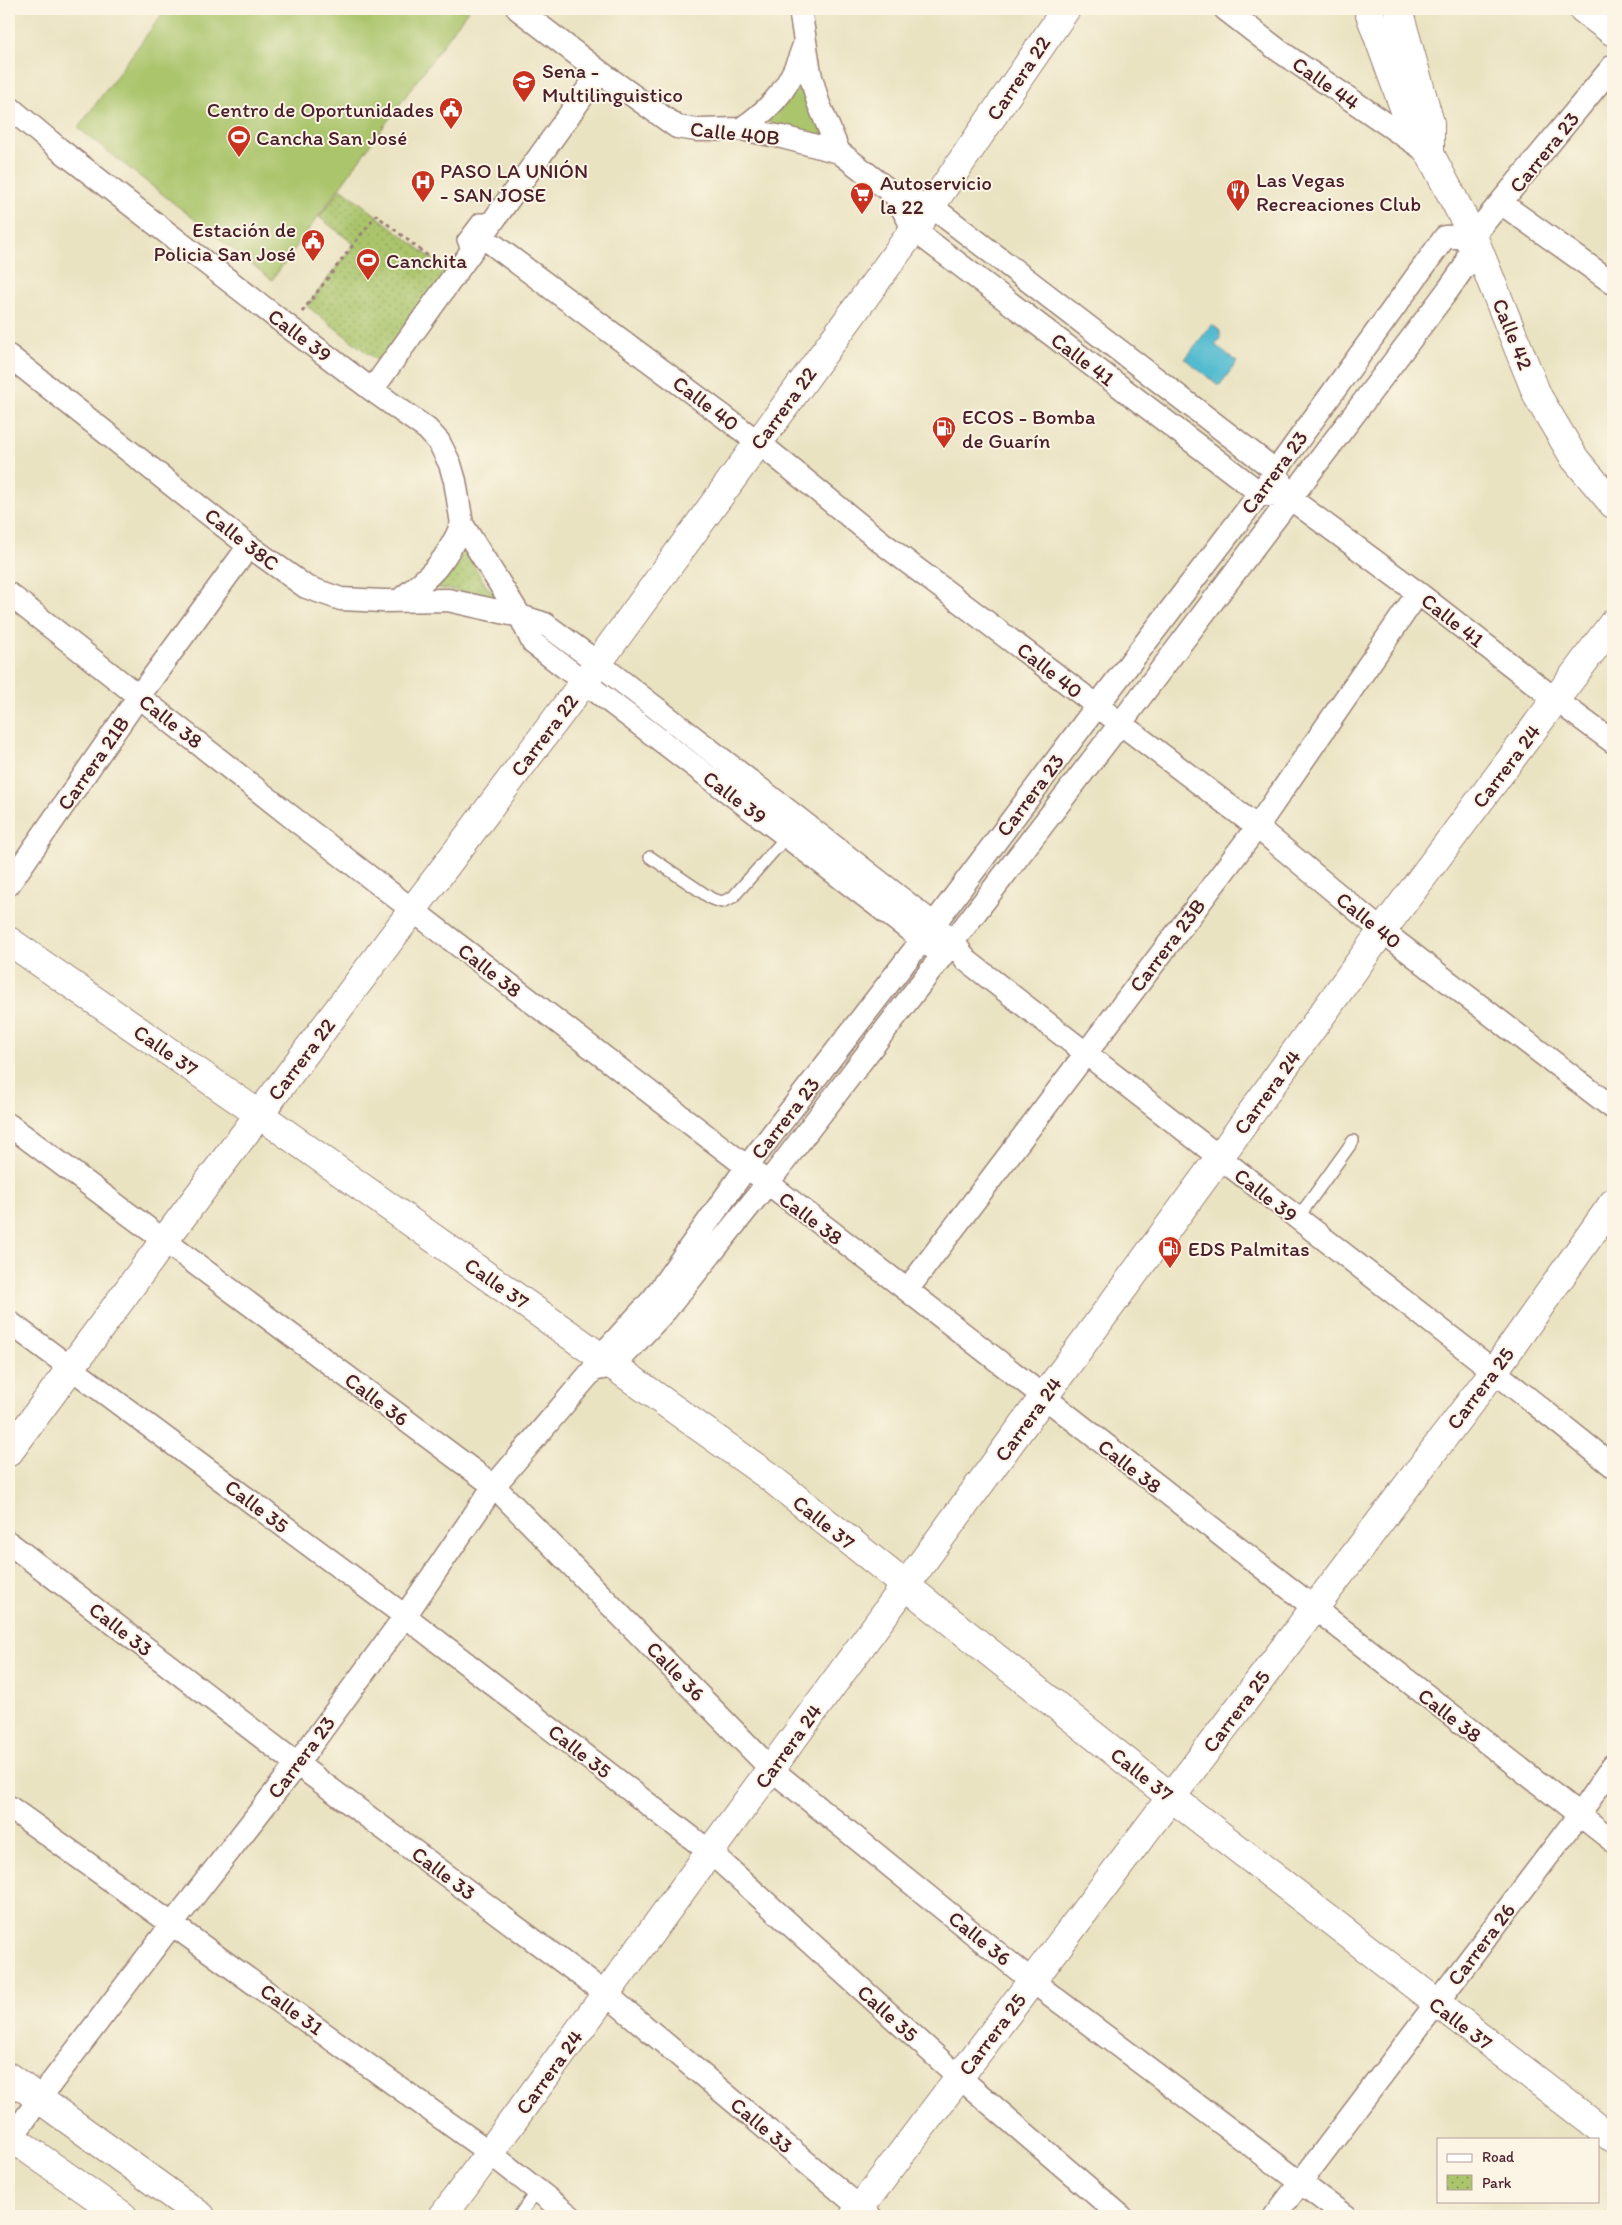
<svg xmlns="http://www.w3.org/2000/svg" width="1622" height="2225" viewBox="0 0 1622 2225" font-family="Itim,sans-serif">
	<style>
		.green { fill: #aac56c; stroke: #7a724c }
		.park { fill: url(#park-dots); stroke: #7a724c }
		.water { fill: #53bbd0; stroke: #4e6d7e }
		.lines { fill: none; stroke-linecap: round; stroke-linejoin: round }
		.service-casing { stroke: #9a8176; stroke-width: 14 }
		.minor-casing { stroke: #9a8176; stroke-width: 25 }
		.tertiary-casing { stroke: #9a8176; stroke-width: 30 }
		.secondary-casing { stroke: #9a8176; stroke-width: 30 }
		.primary-casing { stroke: #9a8176; stroke-width: 30 }
		.trunk-casing { stroke: #9a8176; stroke-width: 30 }
		.path { stroke: #9a8176; stroke-width: 3; stroke-dasharray: 4 4; stroke-linecap: butt }
		.service { stroke: #fff; stroke-width: 11 }
		.minor { stroke: #fff; stroke-width: 22 }
		.tertiary { stroke: #fff; stroke-width: 28 }
		.secondary { stroke: #fff; stroke-width: 28 }
		.primary { stroke: #fff; stroke-width: 28 }
		.trunk { stroke: #fff; stroke-width: 28 }
		.labels { text-anchor: middle; dominant-baseline: central; stroke-width: 4; stroke-linejoin: round; paint-order: stroke }
		.poi-label { font-size: 21px; fill: #4a1f2b; stroke: #fcf5e5; text-anchor: start }
		.street-label { font-size: 21px; fill: #4a1f2b; stroke: #fcf5e5 }
	</style>
	<defs>
		<pattern id="park-dots" width="8" height="8" patternUnits="userSpaceOnUse" patternTransform="scale(1.25)"><rect width="8" height="8" fill="#aac56c"/><path d="M2 2h.1M6 6h.1" fill="none" stroke="#8c9f59" stroke-width="1.8" stroke-linecap="round"/></pattern>
	</defs>
	<rect width="100%" height="100%" fill="#fcf5e5"/>
	<filter id="ink" filterUnits="userSpaceOnUse"><feTurbulence type="fractalNoise" baseFrequency=".02" numOctaves="2"/><feDisplacementMap in="SourceGraphic" scale="10" xChannelSelector="R" yChannelSelector="G"/><feConvolveMatrix kernelMatrix="1 2 1 2 8 2 1 2 1" color-interpolation-filters="sRGB"/></filter>
	<filter id="wash" filterUnits="userSpaceOnUse"><feTurbulence type="fractalNoise" baseFrequency=".0096" numOctaves="4" result="noise"/><feDisplacementMap in="SourceGraphic" scale="20" xChannelSelector="R" yChannelSelector="G"/><feGaussianBlur stdDeviation="1.12" result="paint"/><feColorMatrix in="noise" values="0 0 0 0 0 0 0 0 0 0 0 0 0 0 0 0 0 1.4 0 .05"/><feComposite in="paint" operator="in"/></filter>
	<g filter="url(#wash)">
		<rect width="100%" height="100%" fill="#eae3c2"/>
		<path class="green" d="M166,9H469L272,280L78,128Z
			M798,85L827,140L768,123Z"/>
		<path class="park" d="M341,188L448,271L379,362L307,306L354,244L319,217Z
			M462,545L486,586L505,604L457,591L427,586Z"/>
		<path class="water" d="M1212,324L1220,331V338L1215,345L1237,362L1219,386L1185,359Z"/>
	</g>
	<g filter="url(#ink)">
		<g class="lines">
			<g class="service-casing">
				<path id="service" d="M1607,9L1613,13
					M469,255L463,240L479,219H496
					M650,857L712,899L722,902L733,897L787,836
					M1297,1219L1353,1141
					M519,2216L537,2190"/>
			</g>
			<g class="minor-casing">
				<path id="minor" d="M518,9L600,72L677,127L697,130L741,129L782,137L839,152
					M800,9L810,73L818,102L839,152L895,195L931,206L1276,471L1282,484
					M1225,9L1278,50L1423,149
					M9,107L59,149L290,328L372,390L427,429L439,442L450,464L455,481L462,524L520,616L533,643L933,948
					M741,129C776,105 791,85 804,45
					M895,195L914,230L1260,493L1291,499L1418,593L1556,700L1613,742
					M1501,203L1613,283
					M483,237L758,442L881,542L1257,827L1382,931L1613,1108
					M9,356L249,546L306,587L341,599L383,601L448,600L520,616L545,624L598,663L934,924L953,941L966,960L1494,1371L1613,1466
					M372,390L600,72
					M9,594L298,822L907,1290L1613,1841
					M400,600C431,576 446,562 462,524
					M9,884L139,696L249,546
					M9,1125L494,1486L771,1769L1032,1981L1345,2216
					M907,1290L1257,827L1418,593
					M9,1322L405,1616L710,1852L959,2077L1121,2216
					M598,1369L614,1366L666,1310L767,1184L1120,724L1448,290L1465,266L1473,236L1613,66
					M9,1543L297,1764L606,1994L870,2216
					M9,1807L490,2153L570,2216
					M9,2142L39,2099L173,1923L297,1764L405,1616L494,1486L592,1371L601,1356L653,1299L746,1168L922,940L1097,706L1260,493L1445,237L1473,236
					M1275,2216L1579,1815L1613,1765"/>
			</g>
			<g class="tertiary-casing">
				<path id="tertiary" d="M9,941L260,1115L767,1475L1171,1797L1613,2139
					M9,1452L164,1241L584,682L931,206L1066,9
					M443,2216L1219,1158L1382,931L1613,623
					M854,2216L1494,1371L1613,1203"/>
			</g>
			<g class="secondary-casing">
				<path id="secondary" d="M1368,9L1412,130L1430,154L1473,236L1538,397L1575,459L1613,504
					M1398,9L1430,123V154"/>
			</g>
			<g class="primary-casing">
				<path id="primary" d="M1583,9L1613,32"/>
			</g>
			<g class="trunk-casing">
				<path id="trunk" d="M9,2077L201,2216
					M9,2136L123,2216"/>
			</g>
			<path class="path" d="M302,312L376,215L438,264"/>
			<use href="#service" class="service"/>
			<use href="#minor" class="minor"/>
			<use href="#tertiary" class="tertiary"/>
			<use href="#secondary" class="secondary"/>
			<use href="#primary" class="primary"/>
			<use href="#trunk" class="trunk"/>
		</g>
	</g>
	<defs>
		<g id="university-pin" transform="scale(1.25)"><path d="M0 17L-7.5 6A9.5 9.5 0 1 1 7.5 6Z" fill="#c8321e" stroke="#fcf5e5"/><path d="M0-5L7-2L0 1L-7-2ZM-4 1L0 2.5L4 1V4Q0 6-4 4Z" fill="#fff"/></g>
		<g id="civic-pin" transform="scale(1.25)"><path d="M0 17L-7.5 6A9.5 9.5 0 1 1 7.5 6Z" fill="#c8321e" stroke="#fcf5e5"/><path d="M-.6-6.5H3V-4.5H.6V-3L4-1V1h2V6H-6V1h2V-1L-.6-3ZM-1.2 2.5V6h2.4V2.5Z" fill="#fff"/></g>
		<g id="stadium-pin" transform="scale(1.25)"><path d="M0 17L-7.5 6A9.5 9.5 0 1 1 7.5 6Z" fill="#c8321e" stroke="#fcf5e5"/><path d="M0-5a6.5 5 0 1 0 0 10a6.5 5 0 1 0 0-10ZM-3.5-1.8h7v3.6h-7Z" fill="#fff"/></g>
		<g id="hospital-pin" transform="scale(1.25)"><path d="M0 17L-7.5 6A9.5 9.5 0 1 1 7.5 6Z" fill="#c8321e" stroke="#fcf5e5"/><path d="M-5-5h3v3.5h4V-5h3V5h-3V1.5h-4V5h-3Z" fill="#fff"/></g>
		<g id="restaurant-pin" transform="scale(1.25)"><path d="M0 17L-7.5 6A9.5 9.5 0 1 1 7.5 6Z" fill="#c8321e" stroke="#fcf5e5"/><path d="M-5-6h1v4h1v-4h1v4h1v-4h1v5L-1.5 .5V6h-2V.5L-5-1ZM5-6V6H3V1.5H1.5Q1.5-4 5-6Z" fill="#fff"/></g>
		<g id="supermarket-pin" transform="scale(1.25)"><path d="M0 17L-7.5 6A9.5 9.5 0 1 1 7.5 6Z" fill="#c8321e" stroke="#fcf5e5"/><path d="M-6-5.5h2.5l.6 2H6L4.5 2H-2.5L-4.4-4H-6ZM-1.5 3.2a1.3 1.3 0 1 0 .1 0ZM3 3.2a1.3 1.3 0 1 0 .1 0Z" fill="#fff"/></g>
		<g id="fuel-pin" transform="scale(1.25)"><path d="M0 17L-7.5 6A9.5 9.5 0 1 1 7.5 6Z" fill="#c8321e" stroke="#fcf5e5"/><path d="M-5.5-6h7V0h2V4h1.3V-2.5L3-4.5l.8-.8L6-3V5H2.5V1h-1V6h-7ZM-4.2-4.7v3.2H.2V-4.7Z" fill="#fff"/></g>
	</defs>
	<g fill-rule="evenodd">
		<use href="#university-pin" x="524" y="82"/>
		<use href="#civic-pin" x="451" y="109"/>
		<use href="#stadium-pin" x="239" y="137"/>
		<use href="#hospital-pin" x="423" y="182"/>
		<use href="#restaurant-pin" x="1238" y="191"/>
		<use href="#supermarket-pin" x="862" y="194"/>
		<use href="#civic-pin" x="313" y="241"/>
		<use href="#stadium-pin" x="368" y="260"/>
		<use href="#fuel-pin" x="944" y="428"/>
		<use href="#fuel-pin" x="1170" y="1248"/>
	</g>
	<g class="labels">
		<g class="poi-label">
			<text x="542" y="70">Sena -<tspan x="542" dy="24">Multilinguistico</tspan></text>
			<text x="434" y="109" text-anchor="end">Centro de Oportunidades</text>
			<text x="256" y="137">Cancha San José</text>
			<text x="440" y="170">PASO LA UNIÓN<tspan x="440" dy="24">- SAN JOSE</tspan></text>
			<text x="1256" y="179">Las Vegas<tspan x="1256" dy="24">Recreaciones Club</tspan></text>
			<text x="880" y="182">Autoservicio<tspan x="880" dy="24">la 22</tspan></text>
			<text x="296" y="229" text-anchor="end">Estación de<tspan x="296" dy="24">Policia San José</tspan></text>
			<text x="386" y="260">Canchita</text>
			<text x="962" y="416">ECOS - Bomba<tspan x="962" dy="24">de Guarín</tspan></text>
			<text x="1188" y="1248">EDS Palmitas</text>
		</g>
		<g class="street-label">
			<text transform="translate(1018 78) rotate(-56)">Carrera 22</text>
			<text transform="translate(1326 83) rotate(35)">Calle 44</text>
			<text transform="translate(735 133) rotate(6)">Calle 40B</text>
			<text transform="translate(1544 152) rotate(-51)">Carrera 23</text>
			<text transform="translate(1513 334) rotate(68)">Calle 42</text>
			<text transform="translate(300 335) rotate(37)">Calle 39</text>
			<text transform="translate(1083 359) rotate(37)">Calle 41</text>
			<text transform="translate(706 403) rotate(37)">Calle 40</text>
			<text transform="translate(783 408) rotate(-54)">Carrera 22</text>
			<text transform="translate(1274 472) rotate(-54)">Carrera 23</text>
			<text transform="translate(242 539) rotate(38)">Calle 38C</text>
			<text transform="translate(1453 620) rotate(38)">Calle 41</text>
			<text transform="translate(1050 670) rotate(38)">Calle 40</text>
			<text transform="translate(171 721) rotate(38)">Calle 38</text>
			<text transform="translate(544 735) rotate(-53)">Carrera 22</text>
			<text transform="translate(93 763) rotate(-55)">Carrera 21B</text>
			<text transform="translate(1506 766) rotate(-53)">Carrera 24</text>
			<text transform="translate(1030 795) rotate(-53)">Carrera 23</text>
			<text transform="translate(735 797) rotate(37)">Calle 39</text>
			<text transform="translate(1369 920) rotate(39)">Calle 40</text>
			<text transform="translate(1167 945) rotate(-53)">Carrera 23B</text>
			<text transform="translate(490 970) rotate(38)">Calle 38</text>
			<text transform="translate(166 1050) rotate(35)">Calle 37</text>
			<text transform="translate(301 1059) rotate(-53)">Carrera 22</text>
			<text transform="translate(1267 1092) rotate(-54)">Carrera 24</text>
			<text transform="translate(785 1118) rotate(-52)">Carrera 23</text>
			<text transform="translate(1266 1195) rotate(38)">Calle 39</text>
			<text transform="translate(811 1218) rotate(37)">Calle 38</text>
			<text transform="translate(497 1283) rotate(35)">Calle 37</text>
			<text transform="translate(1480 1388) rotate(-53)">Carrera 25</text>
			<text transform="translate(377 1399) rotate(37)">Calle 36</text>
			<text transform="translate(1028 1419) rotate(-54)">Carrera 24</text>
			<text transform="translate(1130 1466) rotate(38)">Calle 38</text>
			<text transform="translate(257 1506) rotate(37)">Calle 35</text>
			<text transform="translate(824 1522) rotate(39)">Calle 37</text>
			<text transform="translate(121 1629) rotate(38)">Calle 33</text>
			<text transform="translate(676 1671) rotate(46)">Calle 36</text>
			<text transform="translate(1236 1711) rotate(-53)">Carrera 25</text>
			<text transform="translate(1450 1715) rotate(38)">Calle 38</text>
			<text transform="translate(788 1746) rotate(-54)">Carrera 24</text>
			<text transform="translate(580 1751) rotate(38)">Calle 35</text>
			<text transform="translate(301 1757) rotate(-53)">Carrera 23</text>
			<text transform="translate(1142 1774) rotate(38)">Calle 37</text>
			<text transform="translate(444 1873) rotate(37)">Calle 33</text>
			<text transform="translate(980 1938) rotate(39)">Calle 36</text>
			<text transform="translate(1481 1944) rotate(-53)">Carrera 26</text>
			<text transform="translate(292 2009) rotate(36)">Calle 31</text>
			<text transform="translate(888 2013) rotate(42)">Calle 35</text>
			<text transform="translate(1461 2023) rotate(37)">Calle 37</text>
			<text transform="translate(992 2034) rotate(-53)">Carrera 25</text>
			<text transform="translate(549 2072) rotate(-54)">Carrera 24</text>
			<text transform="translate(762 2125) rotate(40)">Calle 33</text>
		</g>
	</g>
	<rect width="1622" height="2225" fill="none" stroke="#fcf5e5" stroke-width="30"/>
	<rect x="1437" y="2138" width="162" height="65" fill="#fcf5e5" stroke="#b59f9b"/>
	<rect x="1447" y="2154" width="25" height="8" fill="#ffffff" stroke="#b59f9b"/>
	<text x="1482" y="2162" font-size="15" fill="#4a1f2b">Road</text>
	<rect x="1447" y="2175" width="25" height="15" fill="url(#park-dots)" stroke="#b59f9b"/>
	<text x="1482" y="2188" font-size="15" fill="#4a1f2b">Park</text>
</svg>
